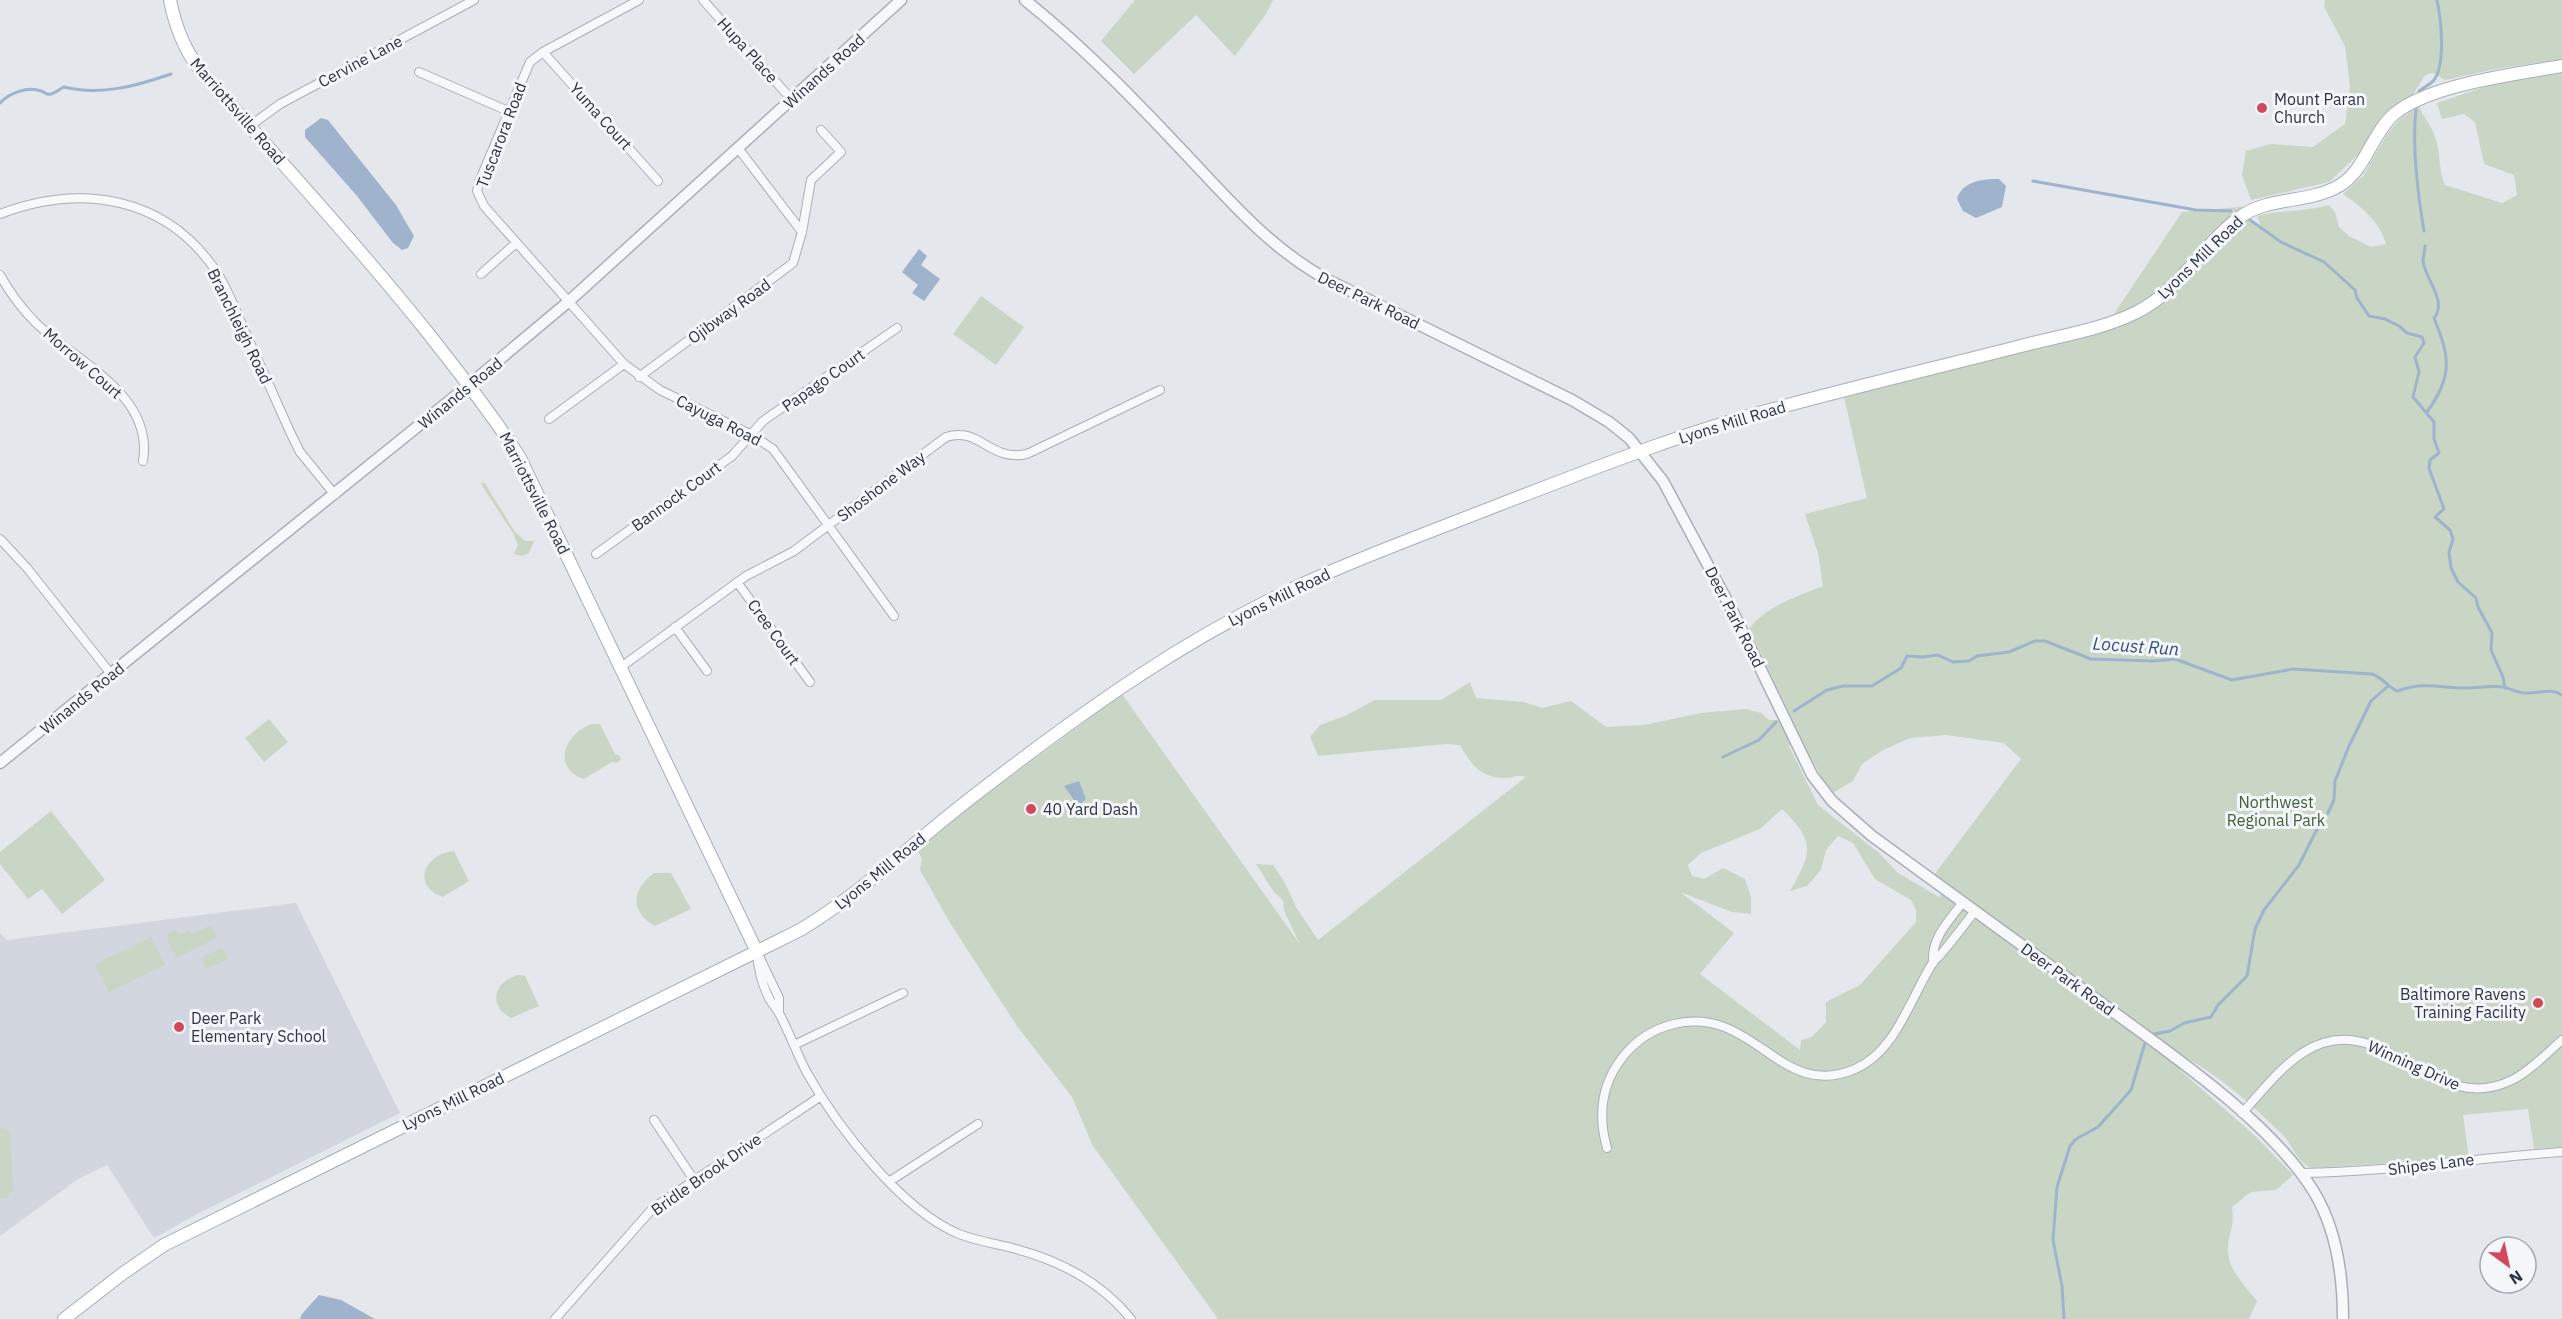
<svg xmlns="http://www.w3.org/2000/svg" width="2562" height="1319" viewBox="0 0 2562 1319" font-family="'IBM Plex Sans',sans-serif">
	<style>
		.built { fill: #d2d6de }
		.green { fill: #c9d6c5; fill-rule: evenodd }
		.water { fill: #9fb4cc }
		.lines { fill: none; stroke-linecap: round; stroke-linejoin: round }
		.stream { stroke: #9fb4cc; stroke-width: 3 }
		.minor-casing { stroke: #a9aeb7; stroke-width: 10 }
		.tertiary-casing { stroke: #a9aeb7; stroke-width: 13 }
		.secondary-casing { stroke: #a9aeb7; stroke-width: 14 }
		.minor { stroke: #f7f8fa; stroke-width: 8 }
		.tertiary { stroke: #f7f8fa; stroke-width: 10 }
		.secondary { stroke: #fff; stroke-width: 12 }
		.poi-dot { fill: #d1495b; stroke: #f4f6f9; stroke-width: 2 }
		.labels { text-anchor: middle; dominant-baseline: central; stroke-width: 6; stroke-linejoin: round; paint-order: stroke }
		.street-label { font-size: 16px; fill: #2b3445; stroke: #f4f6f9 }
		.poi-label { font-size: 16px; fill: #2b3445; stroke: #f4f6f9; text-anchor: start }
		.park-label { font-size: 16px; fill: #3f6138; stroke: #f4f6f9 }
		.water-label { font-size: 18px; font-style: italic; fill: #34527a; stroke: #f4f6f9 }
	</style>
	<rect width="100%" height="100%" fill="#e4e7ec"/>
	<path class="built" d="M296,903L400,1113L201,1212L154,1238L107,1165L78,1179L0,1236V933L7,940Z"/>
	<path class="green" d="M1135,0H1273L1266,14L1235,56L1196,15L1134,74L1101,41Z
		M2325,0H2562V59L2496,69L2445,80L2433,73L2425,75L2412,96L2390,109L2360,153L2329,182L2251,200L2242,175L2246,151L2271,144L2313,147L2345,124L2350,86L2345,46L2324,7Z
		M2562,72V1147L2534,1149L2528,1109L2463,1115L2469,1158L2312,1168C2296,1162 2293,1145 2282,1134C2250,1103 2216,1072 2175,1052L2180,1070L2254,1135L2293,1175L2276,1190L2251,1192L2232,1207C2234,1222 2232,1225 2229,1239C2223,1265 2242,1282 2257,1301L2249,1319H1218L1093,1146L1072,1097L1017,1026L950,923L920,870L922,858L916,849L957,816L1122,694L1299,943L1284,910L1283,900L1274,892L1256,864L1273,865L1284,881L1296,907L1318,940L1526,777C1519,774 1515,777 1507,778C1482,779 1471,765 1460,745L1446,744L1318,756L1310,737L1320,725L1345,716L1375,700H1441L1470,682L1476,698L1524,702L1542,708L1571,701L1606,727L1644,725L1701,713L1746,709L1761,713L1769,720H1780L1791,743L1789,746L1818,805L1878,852L1898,873L1939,897L1948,886L1934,875L2021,759L2004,743L1946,735L1910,738L1883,750L1862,764L1853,781L1834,792L1825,783L1807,750L1749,629C1766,606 1798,596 1823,586L1818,553L1805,514L1867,498L1844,397L2097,331L2143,316L2173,294L2238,224L2250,220L2261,227L2257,216C2281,210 2305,212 2329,205L2335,212L2339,227L2349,236L2371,247L2386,244C2380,222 2362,207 2343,194L2363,176L2387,134L2400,119L2419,106C2423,117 2432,126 2435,137C2441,153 2438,169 2445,185L2502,203L2517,195L2514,175L2484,164L2475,122L2464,114L2442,119L2437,103L2490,85ZM1782,809C1815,841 1813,852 1790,891L1807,886L1821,870L1826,850L1838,836L1853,843L1875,879L1911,900L1916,910V922L1860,985L1826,1002V1022L1812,1037L1801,1040L1800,1050L1700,974L1734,933L1680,892L1732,912L1751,914V897L1745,879L1723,868L1704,879L1692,876L1688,865L1701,853L1760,829Z
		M2250,206L2173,279L2143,304L2112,317L2182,212Z
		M981,296L1024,327L996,365L953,334Z
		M484,482L515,532L525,541H534L529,553L522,556L514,554L518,545L513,533L481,484Z
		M269,719L288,742L264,762L245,738Z
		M592,724H600L615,754L620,756L621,759L617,763L612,762L584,779C551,768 565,733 592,724Z
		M51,811L105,880L62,914L42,889L28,899L0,864V852Z
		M454,851L469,881L443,897C412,887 423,854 454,851Z
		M654,873H671L691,909L655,926C629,911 632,889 654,873Z
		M211,925L217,938L176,958L168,941V933L175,930L181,935L190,930L192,934Z
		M151,937L165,965L109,992L95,964Z
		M222,948L228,959L206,969L201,958Z
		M519,975L525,976L539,1006L511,1018C487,1005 494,981 519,975Z
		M0,1128L10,1130L13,1191L7,1198H0Z"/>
	<path class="water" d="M321,118L328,120L396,205L414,236L408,248L402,250L393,243L357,196L305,137V130Z
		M1999,179L2006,186L2002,207L1976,218L1963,211L1957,199C1962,181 1983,179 1999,179Z
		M919,249L927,256L921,265L940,279L924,301L912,293L918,285L902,272Z
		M1079,781L1086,799L1078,806L1064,786Z
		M319,1295L341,1300L375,1319H300L302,1314Z"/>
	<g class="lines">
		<path class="stream" d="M2419,91C2423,88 2431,84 2434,80C2446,64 2441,19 2437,0
			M0,103C9,93 28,86 41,91C47,93 45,95 51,94C55,93 60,89 64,87C101,96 136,86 171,74
			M2416,109C2412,145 2418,195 2424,231
			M2033,181L2196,210L2231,211
			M2250,220L2281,242L2324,262L2355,290L2357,298L2369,316L2385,319L2399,326L2407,333L2422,337L2424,343L2415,357L2419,372L2413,397L2434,422V439L2439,453L2430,460L2429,468L2444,509L2435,517L2450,530L2453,539L2449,552L2451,568L2458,582L2476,598L2478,607L2492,633L2491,650L2503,677L2505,688
			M2425,246C2425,251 2423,257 2423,261C2425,279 2448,301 2434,318C2450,357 2453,376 2427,412
			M1794,711L1827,690L1843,686H1872L1901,668L1907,656L1923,657L1938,655L1953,662L1969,661L1977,656L2009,652L2035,641H2045L2091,659L2154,661L2175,659L2232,680L2293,669L2372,674C2383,678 2387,686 2397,691C2427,681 2437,688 2466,688C2478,688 2491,685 2504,687C2511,689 2518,693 2526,693C2539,694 2550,687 2562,695
			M1723,757L1759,740L1776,722
			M2154,1034L2170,1031L2184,1023L2211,1017L2218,1005L2247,976L2255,929L2264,910L2299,865L2315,833L2328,813L2334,800L2335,781L2349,746L2371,701L2388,686
			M2064,1319L2062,1286L2053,1240L2057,1187L2070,1146L2076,1139L2098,1127L2131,1090L2145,1043"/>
		<g class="minor-casing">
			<path id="minor" d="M639,0L543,52L530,62L479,182L477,191L484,206L624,364L660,390L750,434L773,449L894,616
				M703,0L792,100
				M543,52L658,181
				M419,72L508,111
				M250,126L280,104L474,0
				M738,148L802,232
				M0,214C82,183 167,196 218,274C229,292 237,312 245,332C261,366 276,401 292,436L300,452L335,495
				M481,274L516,243
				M0,275C10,293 22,309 36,323C76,362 154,394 143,461
				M639,377L793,263L802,232L811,180L841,152L821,130
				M549,419L624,364
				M0,539L27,568L111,674
				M596,554L732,456L763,421L897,328
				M737,582L810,682
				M675,627L707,671
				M621,667L746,576L794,551L946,437C980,426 989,462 1027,454L1160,390
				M757,952C758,969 762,985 770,1000C773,1005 777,1009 780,1015C790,1034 797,1054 807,1073C837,1126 901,1210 959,1234C977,1241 997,1244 1016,1249C1061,1261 1101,1282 1131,1319
				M757,952L779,998V1012
				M1933,963C1931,938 1949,921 1963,902
				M794,1045L903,993
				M2242,1113C2261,1093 2280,1067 2304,1052C2383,1003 2432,1120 2512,1080C2530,1071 2547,1053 2562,1040
				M654,1120L694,1180
				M1607,1148C1598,1116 1601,1085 1622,1058C1635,1041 1653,1029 1674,1024C1755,1005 1780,1102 1855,1069C1896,1051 1910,999 1932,964C1934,960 1938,958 1941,954C1953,940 1964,925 1975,911
				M2301,1173C2388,1172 2475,1158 2562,1152
				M890,1181L978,1124
				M555,1319L653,1208L821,1096"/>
		</g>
		<g class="tertiary-casing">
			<path id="tertiary" d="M1025,0C1081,45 1129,94 1178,146C1225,195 1267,247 1328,280L1572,400L1609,422L1629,438L1663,481L1733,612L1812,775L1832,801L1872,836C1950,892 2027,949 2104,1005C2172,1055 2270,1121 2314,1192C2337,1230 2343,1275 2343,1319
				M0,763L469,385L568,302L901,0"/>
		</g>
		<g class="secondary-casing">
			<path id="secondary" d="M170,0C175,26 183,47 199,69C276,157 355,242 428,333C460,374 492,414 520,458L757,952
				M64,1319L122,1274L164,1245L800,930C860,894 912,844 967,801C1084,710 1194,630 1332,571C1388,547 1445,526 1501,504C1592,469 1682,433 1777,408C1858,386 1939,367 2021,346C2058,336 2101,330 2137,312C2180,291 2202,245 2240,217C2268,197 2305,203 2335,188C2364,174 2369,140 2390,118C2422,85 2517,74 2562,66"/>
		</g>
		<use href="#minor" class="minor"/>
		<use href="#tertiary" class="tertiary"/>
		<use href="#secondary" class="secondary"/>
	</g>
	<g class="poi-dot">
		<circle cx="2262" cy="108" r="6"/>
		<circle cx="1031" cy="809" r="6"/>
		<circle cx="2538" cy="1003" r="6"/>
		<circle cx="179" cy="1027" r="6"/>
	</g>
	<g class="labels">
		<g class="street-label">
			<text transform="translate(748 50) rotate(48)">Hupa Place</text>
			<text transform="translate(360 61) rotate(-28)">Cervine Lane</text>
			<text transform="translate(824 71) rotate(-42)">Winands Road</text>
			<text transform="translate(238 111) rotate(49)">Marriottsville Road</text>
			<text transform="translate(601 116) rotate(48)">Yuma Court</text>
			<text transform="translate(501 135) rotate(-69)">Tuscarora Road</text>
			<text transform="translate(2200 257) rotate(-44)">Lyons Mill Road</text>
			<text transform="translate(1369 300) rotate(26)">Deer Park Road</text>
			<text transform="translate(729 311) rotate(-36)">Ojibway Road</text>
			<text transform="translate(240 326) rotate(64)">Branchleigh Road</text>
			<text transform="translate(83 363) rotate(41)">Morrow Court</text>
			<text transform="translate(823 380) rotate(-35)">Papago Court</text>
			<text transform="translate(460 393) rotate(-39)">Winands Road</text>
			<text transform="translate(719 420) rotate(27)">Cayuga Road</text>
			<text transform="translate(1732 422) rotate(-17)">Lyons Mill Road</text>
			<text transform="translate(881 486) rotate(-37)">Shoshone Way</text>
			<text transform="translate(535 493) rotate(63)">Marriottsville Road</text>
			<text transform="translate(676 496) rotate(-36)">Bannock Court</text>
			<text transform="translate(1279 597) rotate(-26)">Lyons Mill Road</text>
			<text transform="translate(1735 617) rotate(63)">Deer Park Road</text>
			<text transform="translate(774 632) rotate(54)">Cree Court</text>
			<text transform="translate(82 698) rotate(-39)">Winands Road</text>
			<text transform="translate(880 871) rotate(-39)">Lyons Mill Road</text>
			<text transform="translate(2068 979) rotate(36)">Deer Park Road</text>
			<text transform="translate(2414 1065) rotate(24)">Winning Drive</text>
			<text transform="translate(453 1101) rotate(-26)">Lyons Mill Road</text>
			<text transform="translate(2431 1164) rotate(-7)">Shipes Lane</text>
			<text transform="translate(706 1174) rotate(-35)">Bridle Brook Drive</text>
		</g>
		<g class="poi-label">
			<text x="2274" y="99">Mount Paran<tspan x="2274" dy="18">Church</tspan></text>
			<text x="1043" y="809">40 Yard Dash</text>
			<text x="2526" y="994" text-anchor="end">Baltimore Ravens<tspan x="2526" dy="18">Training Facility</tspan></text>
			<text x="191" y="1018">Deer Park<tspan x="191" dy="18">Elementary School</tspan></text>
		</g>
		<g class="park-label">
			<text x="2276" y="802">Northwest<tspan x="2276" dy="18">Regional Park</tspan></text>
		</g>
		<g class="water-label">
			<text transform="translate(2136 646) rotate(4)">Locust Run</text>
		</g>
	</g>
	<g transform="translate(2508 1265) rotate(147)"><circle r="28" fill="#f4f6f9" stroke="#a4a8b1" stroke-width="1.5"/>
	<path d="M0-4.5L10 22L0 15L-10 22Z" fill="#d1495b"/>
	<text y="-9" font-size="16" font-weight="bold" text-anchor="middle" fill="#2b3445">N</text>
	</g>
</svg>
